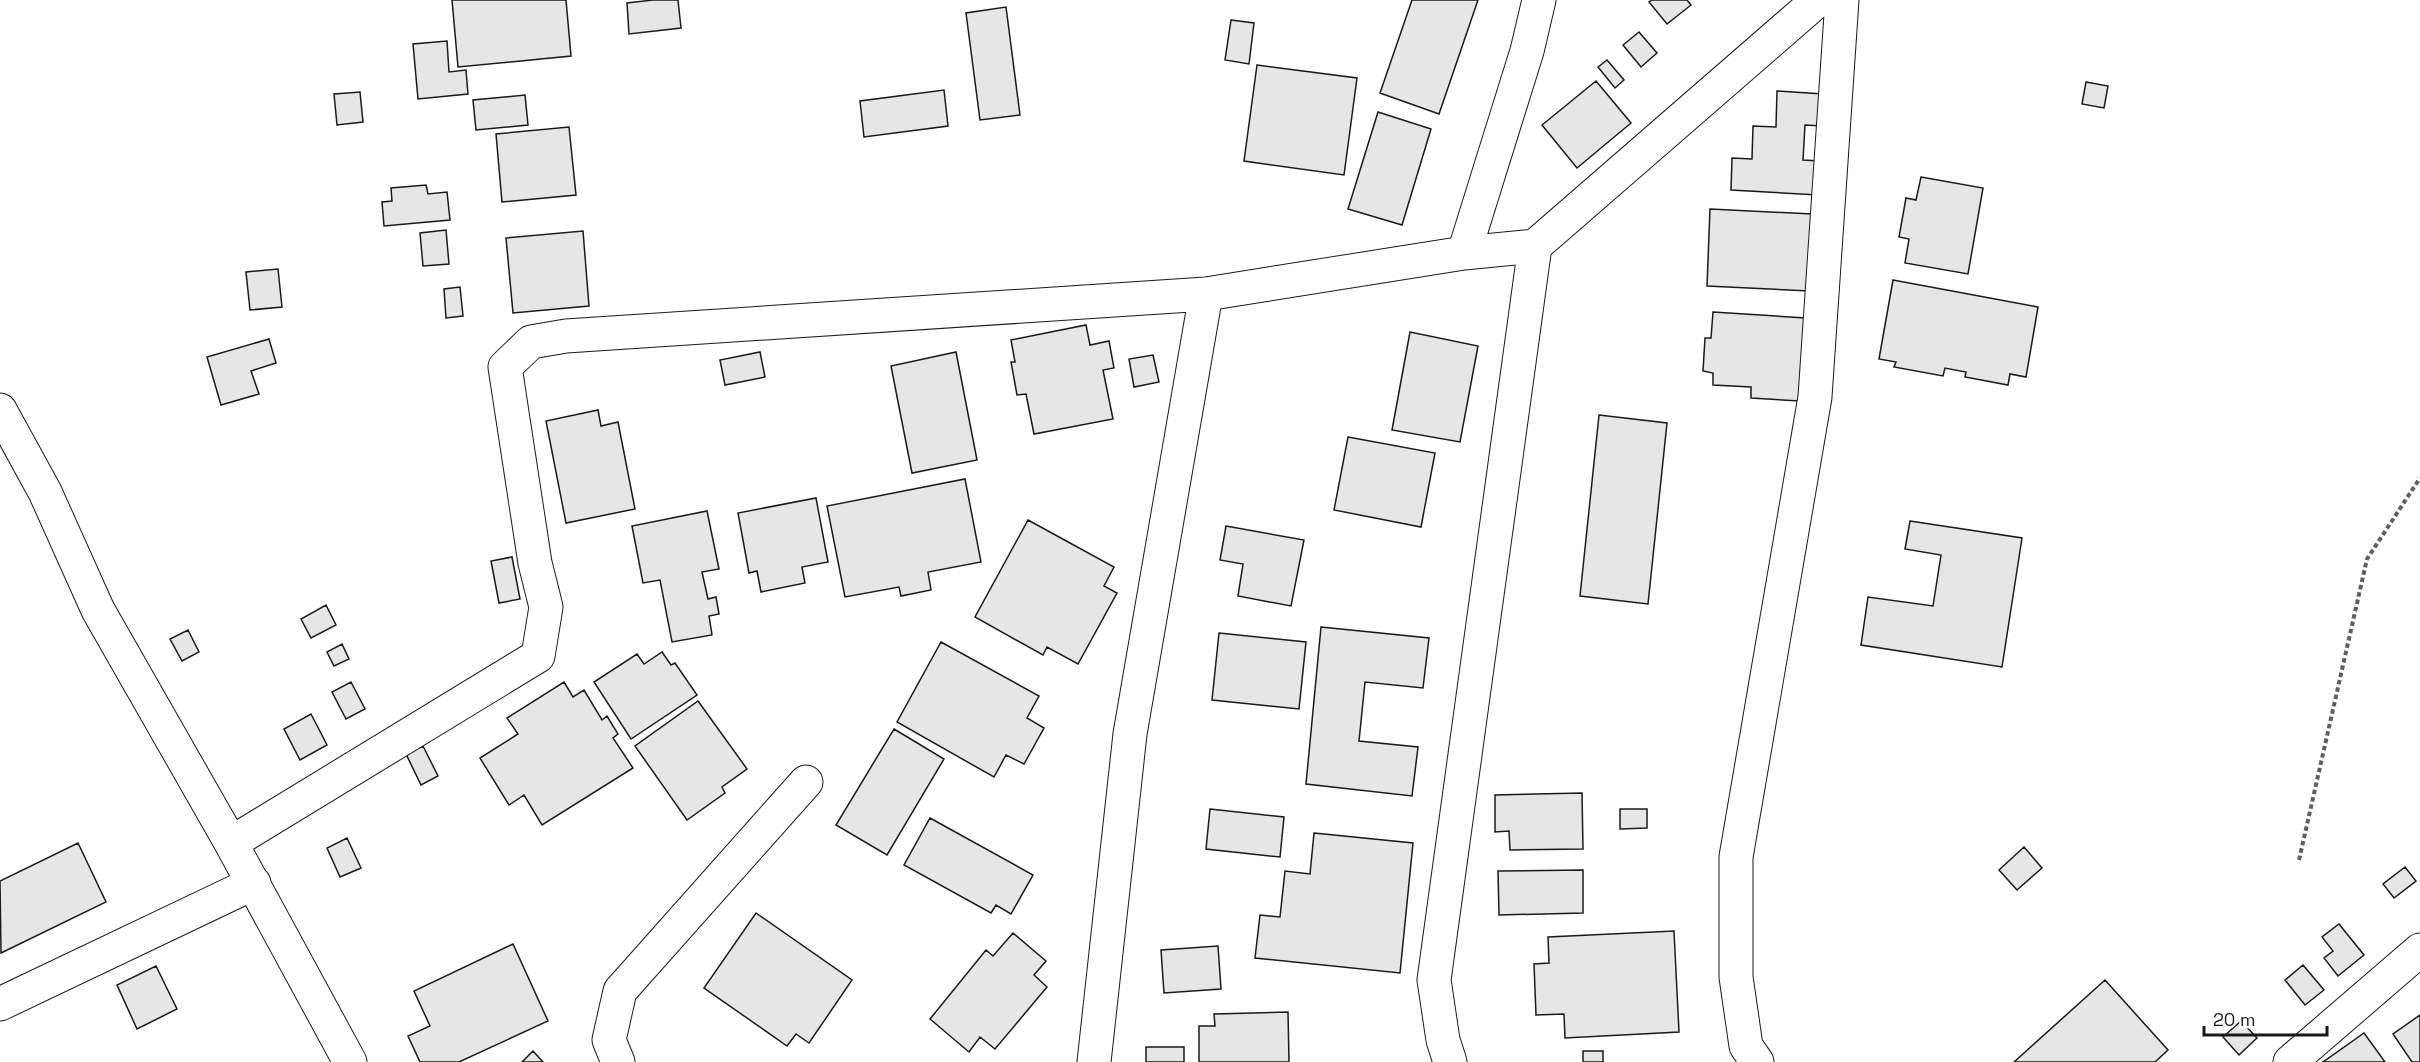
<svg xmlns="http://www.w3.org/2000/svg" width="2420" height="1062" viewBox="0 0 2420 1062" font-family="'Space Grotesk',sans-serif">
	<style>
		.building { fill: #e6e6e6; stroke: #1a1a1a; stroke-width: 1.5 }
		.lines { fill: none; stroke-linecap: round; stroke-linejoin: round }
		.minor-casing { stroke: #1a1a1a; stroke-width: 35 }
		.path { stroke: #5f5f5f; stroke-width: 4; stroke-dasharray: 4.5 3; stroke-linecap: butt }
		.minor { stroke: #fff; stroke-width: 33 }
	</style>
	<rect width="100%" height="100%" fill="#fff"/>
	<path class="building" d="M452,0H566L571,56L458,67Z
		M653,0H678L681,28L629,34L627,3Z
		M1412,0H1478L1439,114L1380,93Z
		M1652,0H1687L1691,5L1667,24L1649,2Z
		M1006,7L1020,115L980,120L966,13Z
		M1231,20L1254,23L1249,64L1225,60Z
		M1639,32L1657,53L1641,67L1623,45Z
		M447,41L449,72L466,70L468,94L418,99L413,44Z
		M1607,60L1624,80L1615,88L1598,67Z
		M1257,65L1357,78L1344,175L1244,161Z
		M1596,81L1631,123L1577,168L1542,125Z
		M2086,82L2108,86L2104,108L2082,104Z
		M944,90L948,126L864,137L860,101Z
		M1777,91L1823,94L1822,126L1805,125L1803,160L1820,161L1818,195L1731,190L1732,158L1752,159L1753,126L1776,127Z
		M360,92L363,122L337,125L334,94Z
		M525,95L528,125L476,130L473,100Z
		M1378,112L1431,129L1402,225L1348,209Z
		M569,127L576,195L502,202L496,134Z
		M1921,177L1983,188L1968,274L1905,263L1909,239L1899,237L1906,198L1916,200Z
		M426,185L428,194L447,192L450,220L384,226L382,202L392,201L391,188Z
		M1710,209L1812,214L1809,291L1707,286Z
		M446,230L449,264L423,266L420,233Z
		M583,231L589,306L513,313L506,238Z
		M278,269L282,307L250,310L246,272Z
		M1893,280L2038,307L2026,377L2010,374L2008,385L1965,377L1966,372L1945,368L1943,376L1894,367L1896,362L1879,359Z
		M460,287L463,316L446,318L444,289Z
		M1713,312L1805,318L1800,401L1751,398V387L1713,385V373L1703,371L1705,338H1711Z
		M1086,325L1090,345L1109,341L1114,368L1103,370L1113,419L1034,434L1026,394L1017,395L1011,362H1015L1011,340Z
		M1410,332L1478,346L1460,442L1392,430Z
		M269,339L276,363L251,371L259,394L221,405L207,357Z
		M760,352L765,377L725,385L720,360Z
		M956,352L977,460L912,473L891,366Z
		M1153,355L1159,382L1134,387L1129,359Z
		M598,410L601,426L618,422L635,509L566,523L546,421Z
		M1599,415L1667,423L1648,604L1580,596Z
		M1348,437L1435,453L1421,527L1334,510Z
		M965,479L981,562L928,572L931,590L901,596L899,587L845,597L827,506Z
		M816,498L828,562L802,567L805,583L761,592L757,571L749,573L738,513Z
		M707,511L719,569L702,572L708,599L716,597L719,614L709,616L712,635L672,642L660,580L643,583L632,526Z
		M1028,520L1114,567L1104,586L1117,593L1078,664L1047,647L1043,655L975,617Z
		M1910,521L2022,538L2002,667L1861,645L1868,597L1933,606L1941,555L1905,549Z
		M1226,526L1304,540L1291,606L1238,596L1243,564L1220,560Z
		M512,557L520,599L499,603L491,561Z
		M326,605L336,625L311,638L301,619Z
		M1321,627L1429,638L1423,688L1365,682L1359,741L1418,747L1412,796L1306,784Z
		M188,630L199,652L182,661L170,639Z
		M1219,633L1306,642L1299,709L1212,700Z
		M941,642L1039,696L1027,718L1044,728L1024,764L1006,755L994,777L897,722Z
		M342,644L349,659L334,666L327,652Z
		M662,652L671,665L675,663L697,695L631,739L594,682L637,654L644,664Z
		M351,682L365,709L346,719L332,692Z
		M564,682L573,697L584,690L602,720L607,716L618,734L613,738L633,768L542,825L524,795L509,805L480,758L518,734L507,718Z
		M698,701L747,769L722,787L725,793L687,820L635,746Z
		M311,714L327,745L300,760L284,729Z
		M894,729L944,759L887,855L836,825Z
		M423,746L438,776L421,785L406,754Z
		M1582,793L1583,849L1510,850L1509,831L1495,832V795Z
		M1210,809L1284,817L1280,857L1206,849Z
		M1620,809H1647V828L1620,829Z
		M930,818L1033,875L1011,914L996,905L991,913L904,865Z
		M1314,833L1413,843L1400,973L1255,958L1260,915L1280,917L1285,871L1310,874Z
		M347,838L361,868L340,877L327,848Z
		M78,843L106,902L1,953L0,881Z
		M2024,847L2042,868L2017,890L1999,870Z
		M2405,867L2416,881L2394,898L2383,884Z
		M1583,870V913L1499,915L1498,871Z
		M756,913L852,980L809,1043L796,1034L787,1046L704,988Z
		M2339,924L2364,955L2338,976L2324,958L2333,951L2322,937Z
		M1674,931L1679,1032L1565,1038L1564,1014L1536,1015L1534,964L1549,963L1548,937Z
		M1013,933L1046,961L1034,975L1047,987L995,1049L980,1037L969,1052L930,1019L986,950L993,956Z
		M513,944L548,1021L459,1062H420L408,1036L430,1026L414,991Z
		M1218,946L1221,989L1164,993L1161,950Z
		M2303,965L2324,990L2305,1005L2285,980Z
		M156,966L177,1009L137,1029L117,985Z
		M2105,980L2168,1050L2155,1062H2014Z
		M1288,1012L1289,1062H1199V1026H1215L1214,1014Z
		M2420,1015V1062H2412L2393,1034Z
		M2241,1021L2257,1038L2239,1055L2223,1037Z
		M2364,1033L2385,1062H2323Z
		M1146,1047H1184V1062H1146Z
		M533,1051L543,1062H522Z
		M1583,1051H1603V1062H1583Z"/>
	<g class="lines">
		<g class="minor-casing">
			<path id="minor" d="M1464,253L1527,51L1539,0
				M0,410L45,492L98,610L231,843L350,1062
				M231,843L538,656L546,607L535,563L505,367L531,342L566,336L1206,294L1464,253L1535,246L1818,0
				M0,1004L254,883
				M618,1062L609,1040L620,991L806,782
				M1094,1062L1130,734L1206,294
				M1450,1062L1443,1040L1434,980L1535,246
				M1757,1062L1746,1046L1736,977V857L1815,397L1842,0
				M2290,1062L2420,950"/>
		</g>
		<path class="path" d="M2299,860L2367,559L2420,478"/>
		<use href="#minor" class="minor"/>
	</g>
	<path d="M2204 1026v9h123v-9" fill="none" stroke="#1a1a1a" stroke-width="3"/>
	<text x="2213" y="1026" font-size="18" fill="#1a1a1a" stroke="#ffffff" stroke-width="4.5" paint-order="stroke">20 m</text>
</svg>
